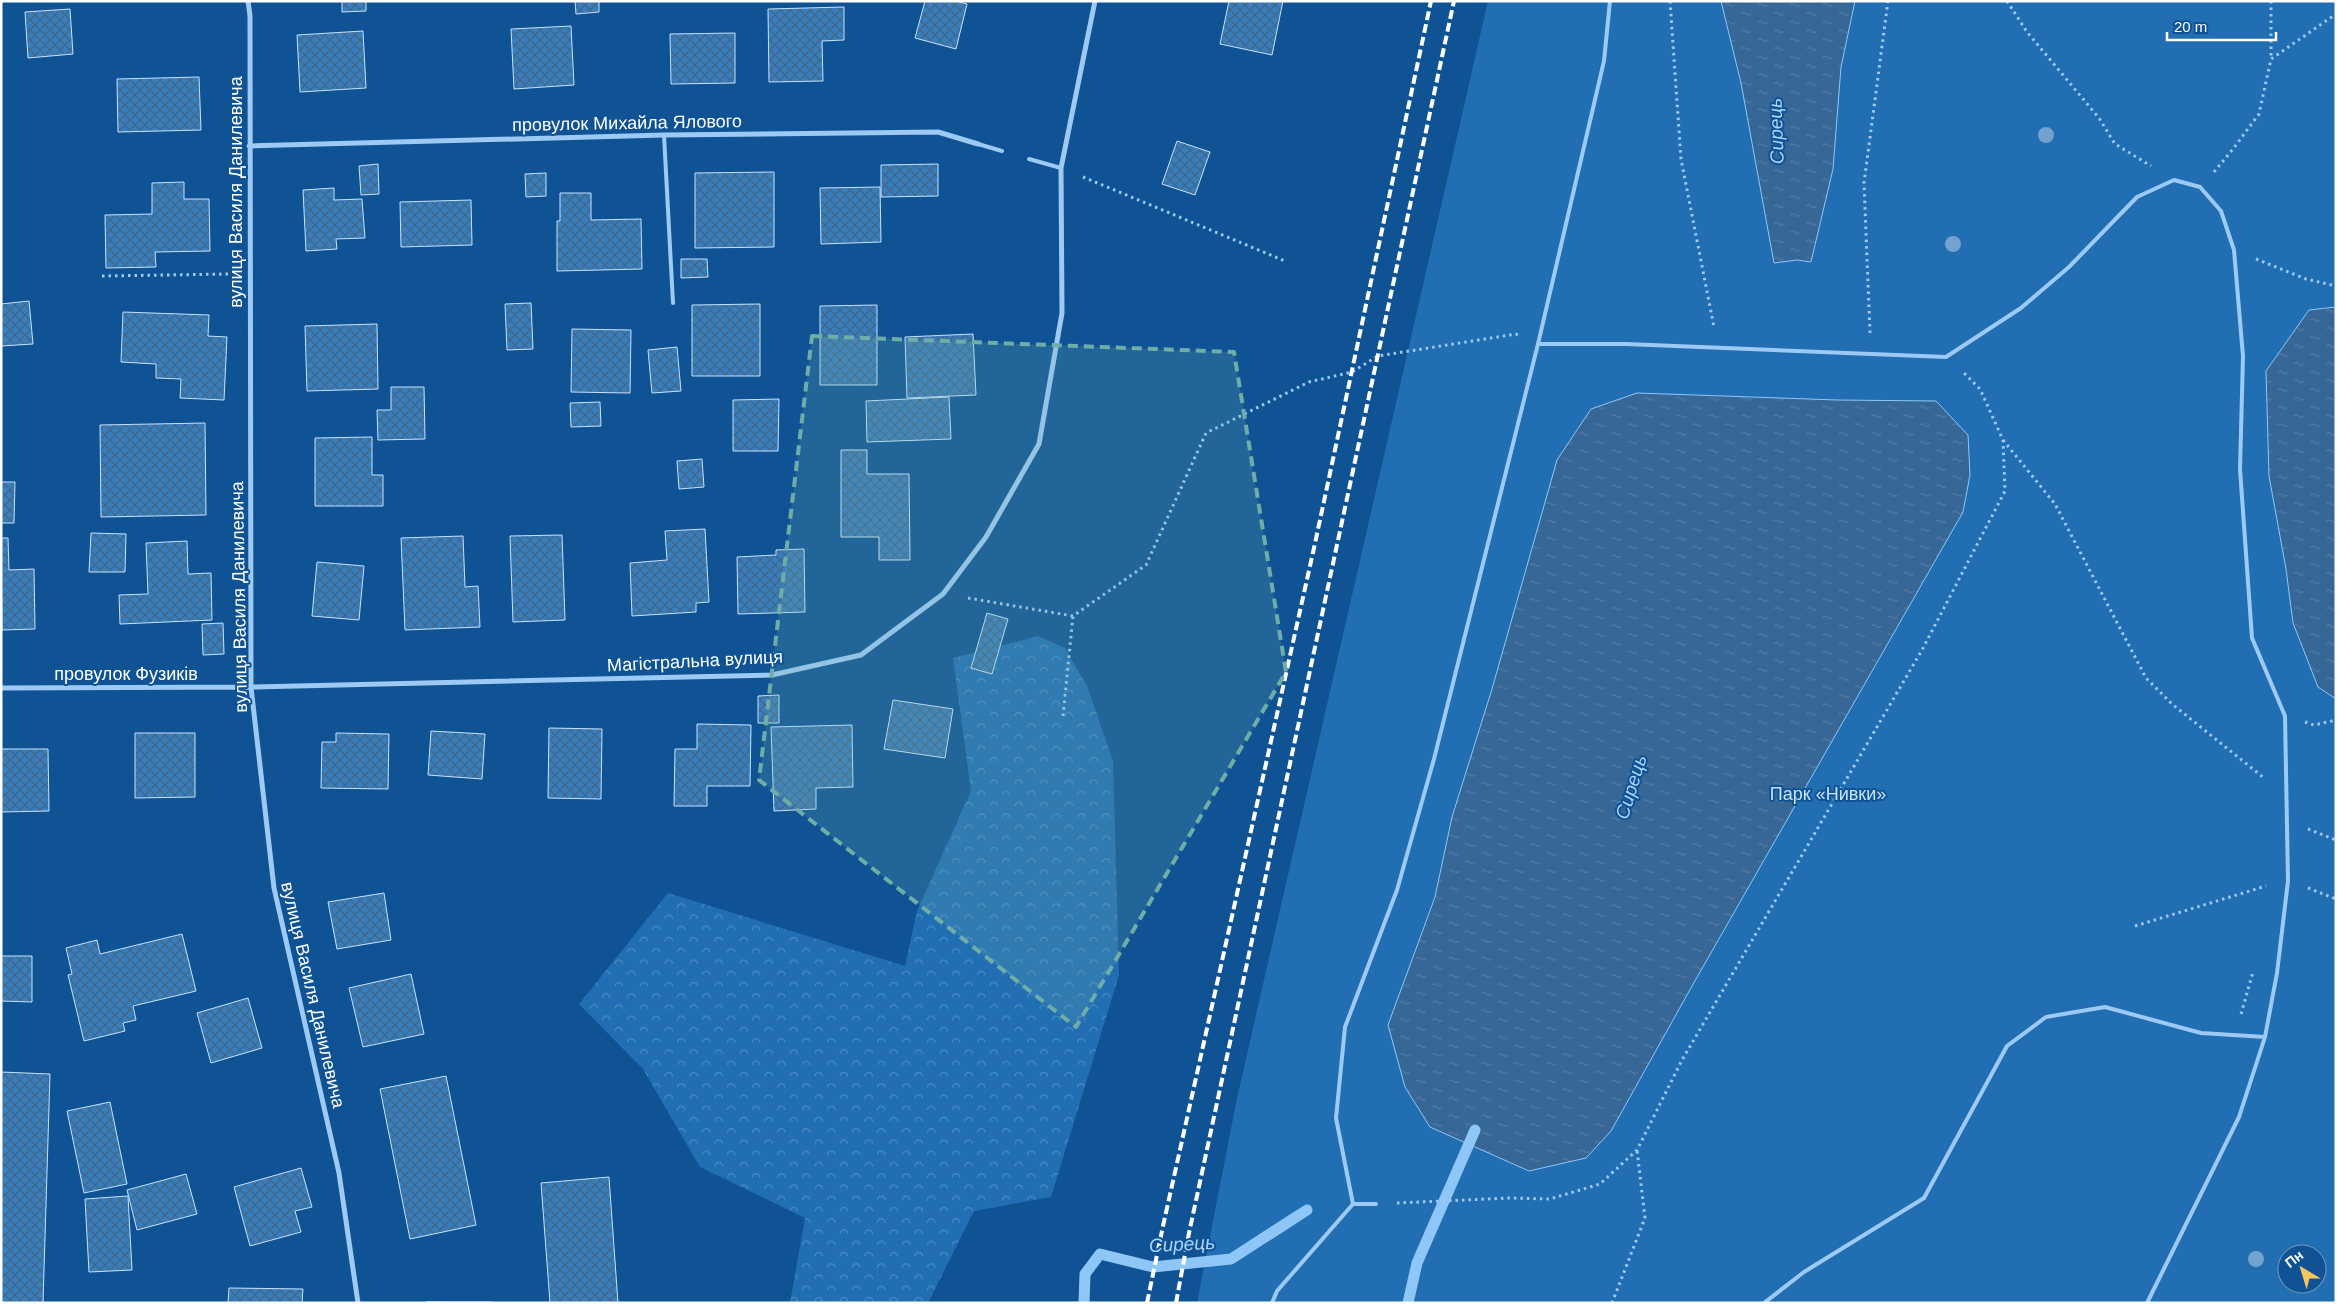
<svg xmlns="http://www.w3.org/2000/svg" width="2337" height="1304" viewBox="0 0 2337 1304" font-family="Arial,sans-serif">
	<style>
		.green { fill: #216eb3; fill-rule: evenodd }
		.forest { fill: url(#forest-crowns) }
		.water { fill: url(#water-ripples); stroke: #8ec7f7 }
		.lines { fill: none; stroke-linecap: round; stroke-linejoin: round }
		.stream { stroke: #8ec7f7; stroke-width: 11 }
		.building { fill: url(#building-cross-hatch); stroke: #c5e3fe }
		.path { stroke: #9dcaf4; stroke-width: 3; stroke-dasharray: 2.5 4; stroke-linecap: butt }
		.lane { stroke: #9dcaf4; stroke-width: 4 }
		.street { stroke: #9dcaf4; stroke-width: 5 }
		.rail { stroke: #fff; stroke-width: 4; stroke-dasharray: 9 4; stroke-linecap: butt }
		.tree { fill: #74a2ce }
		.marked { fill: #6fada8; fill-opacity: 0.2; stroke: #6fada8; stroke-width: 4; stroke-dasharray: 10 6; stroke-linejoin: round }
		.labels { text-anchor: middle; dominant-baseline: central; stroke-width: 4; stroke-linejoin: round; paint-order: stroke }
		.street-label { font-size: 18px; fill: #fff; stroke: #105394 }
		.park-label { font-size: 18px; fill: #c5e3fe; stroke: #105394 }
		.water-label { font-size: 19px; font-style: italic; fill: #a9d4fa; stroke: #105394 }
	</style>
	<defs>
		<pattern id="forest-crowns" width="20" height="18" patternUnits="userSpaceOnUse" patternTransform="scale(1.25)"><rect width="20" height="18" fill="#216eb3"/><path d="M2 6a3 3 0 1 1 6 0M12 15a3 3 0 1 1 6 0" fill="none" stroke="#4d8bc2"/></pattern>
		<pattern id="water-ripples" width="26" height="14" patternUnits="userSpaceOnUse" patternTransform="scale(1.25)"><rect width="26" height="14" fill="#366796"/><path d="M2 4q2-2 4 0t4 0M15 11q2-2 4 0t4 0" fill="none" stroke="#547ea6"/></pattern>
		<pattern id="building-cross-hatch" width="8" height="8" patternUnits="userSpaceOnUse" patternTransform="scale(1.25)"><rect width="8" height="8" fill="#387dbc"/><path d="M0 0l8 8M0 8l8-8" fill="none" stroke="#41678a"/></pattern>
	</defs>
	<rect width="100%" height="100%" fill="#105394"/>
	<path class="green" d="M1488,1H2336V1303H1197L1237,1098ZM2287,1254H2317V1284H2287Z"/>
	<path class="forest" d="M1038,636L1065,648L1087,686L1113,761L1119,975L1051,1197L974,1211L928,1303H790L805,1218L700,1167L643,1069L579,1004L668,893L905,966L917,911L971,791L953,658Z"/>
	<path class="water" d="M1721,1H1855L1841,67L1833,169L1811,262L1797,260L1774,263L1741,83Z
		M2336,307V699L2318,687L2293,623L2286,569L2269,476L2266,371L2309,310Z
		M1637,393L1837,400L1936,401L1968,435L1970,475L1963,512L1692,986L1611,1131L1586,1158L1529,1171L1430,1127L1405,1087L1388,1025L1435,897L1452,817L1492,689L1557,460L1591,409Z"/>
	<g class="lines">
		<path class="stream" d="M1084,1303L1085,1274L1100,1254L1153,1267L1231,1259L1307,1210
			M1408,1303L1417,1263L1475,1130"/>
	</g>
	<path class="building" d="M342,1H366V11L342,12Z
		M575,1H599V12L576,14Z
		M925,1H956L967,4L956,49L915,38Z
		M1229,1H1283L1272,55L1220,44Z
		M844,7V40L822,41L823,81L769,82L768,9Z
		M70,9L73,54L28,58L25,12Z
		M571,26L574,85L514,89L511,29Z
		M363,31L366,88L300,92L297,35Z
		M735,33V83L671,84L670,34Z
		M199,77L201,130L118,132L117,79Z
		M1177,141L1210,152L1195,195L1162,184Z
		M378,164L379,194L361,195L359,166Z
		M938,164V196L881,197V165Z
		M774,172V247L695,248V173Z
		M546,173V196L526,197L525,174Z
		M184,182V199H209L210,251L155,252L156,267L106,268L105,215L152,214V183Z
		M880,187L881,242L821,244L820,188Z
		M334,188V200L362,199L365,238L336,239L337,249L306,251L303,190Z
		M560,193H591V220L641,219L642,269L557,271V221H560Z
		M471,200L472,245L401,247L400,202Z
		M681,259H707L708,277L681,278Z
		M29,301L33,344L1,346V304Z
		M531,303L533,349L507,350L505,304Z
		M760,304V376H692V305Z
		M877,305V385H820V306Z
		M123,312L209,315L208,336L227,337L224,400L180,398L181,379L156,378V364L121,362Z
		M377,324L378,389L307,391L305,326Z
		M572,329L631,330L630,393L571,392Z
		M973,334L976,395L907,398L905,337Z
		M677,347L681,391L652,393L648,350Z
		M391,387H424L425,439L378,440L377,410H391Z
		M949,397L951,439L867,442L866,401Z
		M779,399L778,451H733V400Z
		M600,402L601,426L571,427L570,403Z
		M205,423L206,515L101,517L100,425Z
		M372,437V475H383V506H315V438Z
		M841,450H867V474H909L910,560H879V537H841Z
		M702,459L704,487L679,489L677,461Z
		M1,482H15L14,523H1Z
		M705,529L709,602L696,603V612L632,616L630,563L667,560L665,531Z
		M91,533L126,534L125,572H89Z
		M562,535L565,620L513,622L510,536Z
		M463,536L465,587L478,586L480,627L405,630L401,538Z
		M1,538H8L9,570L34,569L35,629L2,630Z
		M187,541L188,574L211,573L212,620L120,624L119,595L148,594L146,543Z
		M804,549L805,612L738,614L737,557L776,555V550Z
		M317,562L364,566L359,620L312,616Z
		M987,613L1008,619L992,674L971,668Z
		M223,623L224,654L203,655L202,624Z
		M779,695V723H758V696Z
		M893,700L953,709L945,758L884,749Z
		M697,724L751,725L750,786H707V806H674L675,749H697Z
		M852,725L853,787L816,788V809L774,811L771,727Z
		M549,728L602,729L601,799L548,798Z
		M431,731L485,734L482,779L428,775Z
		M135,733H195V797L135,798Z
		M336,733L389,734L388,789L321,788L322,742H336Z
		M1,749H48L49,811L1,812Z
		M384,893L391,940L337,949L328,902Z
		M182,934L196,991L133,1006L136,1020L123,1023L125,1031L84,1041L68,975L72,974L66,948L97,940L100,954Z
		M1,956H32V1002L1,1001Z
		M411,974L424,1034L363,1047L349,988Z
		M248,998L262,1048L211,1063L197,1013Z
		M1,1072L50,1074L43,1303H1Z
		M446,1076L476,1225L410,1239L380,1089Z
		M110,1102L127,1184L84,1193L67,1111Z
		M301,1168L312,1207L295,1211L301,1232L250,1246L234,1187Z
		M186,1174L197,1214L137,1230L127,1190Z
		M609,1177L618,1303H550L541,1183Z
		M128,1196L132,1270L89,1272L85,1199Z
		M229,1288L303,1289L302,1303H228Z
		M426,1302H492V1303Z"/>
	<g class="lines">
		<path class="path" d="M1670,1L1681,159L1714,327
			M2007,1L2027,32L2099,118L2115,144L2151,166
			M2271,1V59
			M2214,172L2233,149L2259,114L2271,59L2336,14
			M1083,177L1285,261
			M2256,259L2306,279L2336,286
			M102,276L229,274
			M1870,333L1864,183L1888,1
			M2003,440L2055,504L2146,678L2172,704L2264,778
			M968,598L1073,616L1146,565L1206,433L1309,382L1352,372L1378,356L1516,334L1519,336
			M1063,716L1073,616
			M2305,722L2314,725L2336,720
			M2308,829L2336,840
			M2308,888L2336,899
			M2135,926L2266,886
			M2241,1014L2253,972
			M1397,1203L1509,1198L1550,1199L1600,1184L1637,1150L1682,1060L1922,650L2005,491L2003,440L1980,389L1963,372
			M1612,1303L1645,1218L1637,1150"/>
		<path class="lane" d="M664,135L673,303
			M978,144L1002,151
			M1029,159L1061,168
			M1538,344H1626L1946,357L2021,308L2069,267L2137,197L2174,180L2200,187L2221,211L2234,250L2243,356L2240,469L2252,638L2285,716L2288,881L2277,973L2265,1037L2239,1117L2147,1303
			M1353,1204L1336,1118L1345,1027L1397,890L1434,759L1538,344L1604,61L1610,1
			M1272,1303L1277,1291L1353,1204H1376
			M1764,1303L1804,1272L1924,1198L2007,1046L2046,1017L2105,1007L2201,1033L2265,1037"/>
		<path class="street" d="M248,1L250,16L251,687L274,888L339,1173L358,1303
			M249,146L664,135L938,132L978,144
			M1,688L251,687L772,675L861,655L943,594L986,537L1039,444L1062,313L1061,168L1095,1"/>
		<path class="rail" d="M1147,1303L1163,1226L1314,548L1431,1
			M1176,1303L1189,1233L1454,1"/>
	</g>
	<g class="tree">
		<circle cx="2046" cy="135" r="8"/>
		<circle cx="1953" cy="244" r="8"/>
		<circle cx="2256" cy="1259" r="8"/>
	</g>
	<path class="marked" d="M812,336L1234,352L1286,672L1076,1027L759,780Z"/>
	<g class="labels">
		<g class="street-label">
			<text transform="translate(627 123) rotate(-1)">провулок Михайла Ялового</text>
			<text transform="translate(236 192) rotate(-90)">вулиця Василя Данилевича</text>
			<text transform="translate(239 597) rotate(-91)">вулиця Василя Данилевича</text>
			<text transform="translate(695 661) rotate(-3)">Магістральна вулиця</text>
			<text x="126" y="674">провулок Фузиків</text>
			<text transform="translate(313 995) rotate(77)">вулиця Василя Данилевича</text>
		</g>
		<g class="park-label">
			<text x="1828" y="794">Парк «Нивки»</text>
		</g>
		<g class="water-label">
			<text transform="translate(1776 131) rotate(-92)">Сирець</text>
			<text transform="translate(1631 787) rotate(-73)">Сирець</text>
			<text transform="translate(1182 1244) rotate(-3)">Сирець</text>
		</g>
	</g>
	<rect width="2337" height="1304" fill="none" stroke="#ffffff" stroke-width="5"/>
	<g transform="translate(2302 1269) rotate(322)"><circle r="24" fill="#105394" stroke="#7098bf"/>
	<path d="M0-4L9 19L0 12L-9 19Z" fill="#ffc55f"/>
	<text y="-8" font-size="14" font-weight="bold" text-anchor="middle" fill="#ffffff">Пн</text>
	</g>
	<path d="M2167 32v8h109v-8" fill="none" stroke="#ffffff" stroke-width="2.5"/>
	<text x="2174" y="32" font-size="15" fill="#ffffff" stroke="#105394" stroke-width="4" paint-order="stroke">20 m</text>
</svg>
